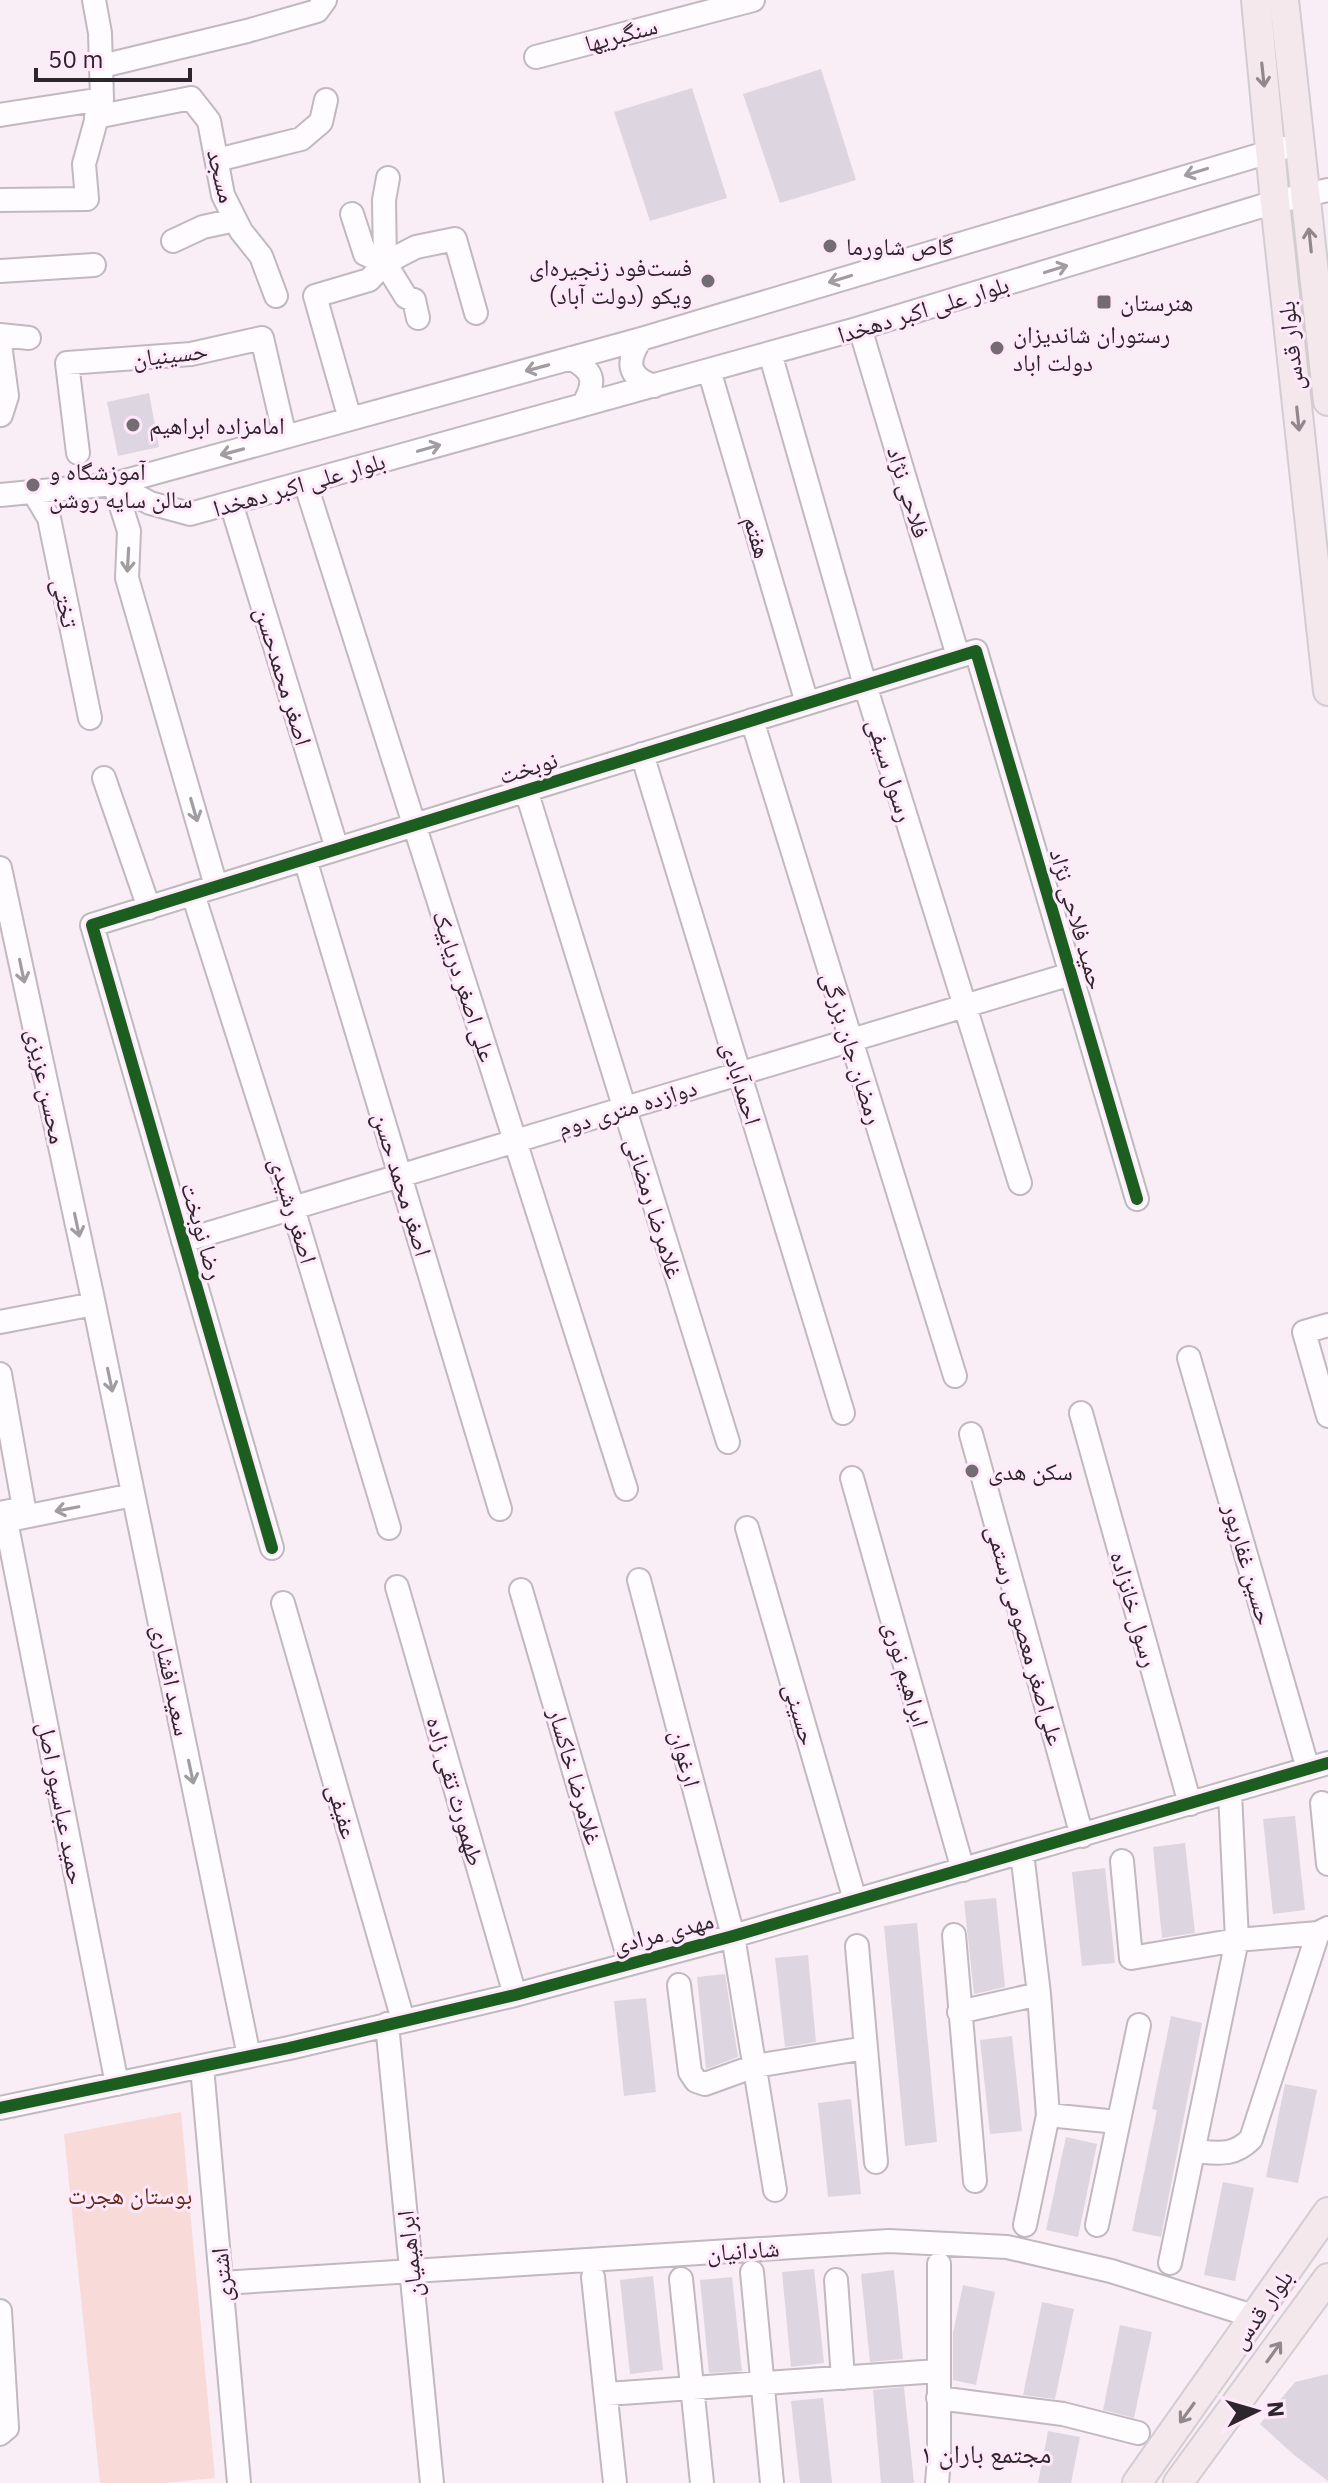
<svg xmlns="http://www.w3.org/2000/svg" width="1328" height="2483" viewBox="0 0 1328 2483" font-family="'IBM Plex Sans','Noto Naskh Arabic',sans-serif">
	<style>
		.green { fill: #f8dbd8 }
		.building { fill: #ddd6e1 }
		.lines { fill: none; stroke-linecap: round; stroke-linejoin: round }
		.minor-casing { stroke: #c1b8c0; stroke-width: 26 }
		.major-casing { stroke: #d3cdd2; stroke-width: 32 }
		.minor { stroke: #fefcfe; stroke-width: 22 }
		.major { stroke: #f4e8ed; stroke-width: 28 }
		.cycleway-casing { stroke: #fee8fa; stroke-width: 17 }
		.cycleway { stroke: #1b5e20; stroke-width: 12 }
		.oneway { stroke: #91878d }
		.oneway2 { stroke: #a09ca0 }
		.poi-dot { fill: #756c73; stroke: #fee8fa; stroke-width: 3 }
		.labels { text-anchor: middle; dominant-baseline: central; stroke-width: 6; stroke-linejoin: round; paint-order: stroke }
		.street-label { font-size: 24px; fill: #2e262d; stroke: #fee8fa }
		.poi-label { font-size: 24px; fill: #2e262d; stroke: #fee8fa; text-anchor: start }
		.park-label { font-size: 24px; fill: #662b18; stroke: #fee8fa }
		.neighbourhood-label { font-size: 26px; fill: #2e262d; stroke: #fee8fa }
	</style>
	<rect width="100%" height="100%" fill="#f9edf6"/>
	<path class="green" d="M181,2112L215,2478L163,2483H100L64,2134Z"/>
	<path class="building" d="M821,69L856,180L780,203L743,94Z
		M692,88L727,198L650,221L614,112Z
		M149,393L159,447L118,456L107,402Z
		M1295,1816L1305,1910L1273,1914L1263,1819Z
		M1185,1843L1195,1933L1162,1938L1153,1847Z
		M1105,1868L1115,1963L1082,1966L1072,1872Z
		M996,1898L1005,1987L974,1994L964,1901Z
		M917,1923L937,2142L905,2146L884,1926Z
		M808,1955L816,2042L785,2047L775,1958Z
		M725,1974L738,2057L706,2069L697,1977Z
		M646,1998L656,2092L624,2096L614,2001Z
		M1171,2016L1202,2023L1161,2237L1132,2231L1157,2110L1152,2109Z
		M1012,2036L1022,2131L990,2134L980,2040Z
		M1285,2084L1317,2090L1298,2183L1266,2177Z
		M851,2099L861,2194L828,2197L818,2103Z
		M1066,2137L1097,2144L1078,2237L1046,2230Z
		M1223,2182L1254,2188L1235,2281L1204,2275Z
		M814,2269L824,2363L791,2367L782,2272Z
		M894,2270L903,2359L870,2362L861,2274Z
		M653,2276L663,2370L630,2374L620,2280Z
		M732,2277L742,2371L709,2373L700,2280Z
		M963,2285L995,2292L976,2385L953,2380V2333Z
		M1042,2302L1074,2309L1055,2399L1023,2395Z
		M1120,2325L1152,2332L1134,2418L1103,2410Z
		M1328,2374V2481L1294,2455L1260,2424L1295,2382Z
		M904,2387L914,2483H881L873,2390Z
		M823,2398L832,2483H800L791,2401Z
		M1048,2431L1080,2437L1071,2483H1038Z"/>
	<g class="lines">
		<g class="minor-casing">
			<path id="minor" d="M536,57L753,0
				M102,66L247,31L317,11L325,0
				M0,115L102,99
				M96,117L191,98L209,121L223,195L241,231L261,256L276,296
				M217,160L301,139L321,122L326,100
				M388,178L384,200L385,263L406,297L414,300L418,318
				M0,200L87,199L84,164L102,99L100,33L94,0
				M352,214L365,254L385,263
				M173,241L203,227L235,220
				M0,271L94,265
				M860,328L958,656
				M0,335L29,338
				M641,339C626,361 627,377 654,386
				M0,344L7,396L1,415
				M770,353L865,685L1020,1183
				M571,358C595,372 596,382 583,405
				M709,370L807,703
				M350,419L315,296L369,280L385,263L416,247L455,239L476,313
				M78,453L67,363L191,354L262,338L285,437
				M305,482L626,1489
				M114,484L150,503L190,514L860,328L1275,202L1328,190
				M114,484L129,531L127,578L216,886
				M34,493L49,518L90,718
				M0,495L114,484L641,339L1283,148
				M231,503L337,849
				M752,720L955,1376
				M642,754L843,1413
				M104,778L149,908
				M526,790L728,1442
				M305,859L500,1509
				M0,868L94,1304L249,2056
				M193,894L293,1208L389,1528
				M183,1241L1071,974
				M0,1322L94,1304
				M1328,1325L1304,1332L1328,1416
				M1189,1358L1308,1769
				M0,1374L24,1508L0,1513
				M1081,1413L1190,1804
				M971,1434L1082,1836
				M852,1478L963,1870
				M9,1520L133,1495
				M6,1521L117,2084
				M747,1528L855,1900
				M272,1548L92,925L976,651L1137,1199
				M639,1580L733,1936L775,2190
				M397,1587L515,1995
				M521,1590L630,1963
				M283,1603L403,2020
				M1322,1803L1328,1864
				M1022,1853L1039,1994L1048,2115L1025,2225
				M1122,1861L1131,1958L1237,1940L1318,1933L1328,1928
				M954,1935L975,2181
				M857,1946L876,2162
				M679,1985L690,2072L696,2081L705,2084L755,2066L866,2048
				M959,2012L1039,1994
				M387,2024L432,2483
				M202,2067L239,2483
				M0,2108L289,2048L515,1995L733,1936L1328,1763
				M1048,2115L1117,2122
				M1194,2151C1218,2153 1233,2157 1251,2139L1318,1933
				M1097,2225L1139,2025
				M1170,2263L1237,1940L1230,1793
				M752,2272L772,2483
				M593,2277L615,2483
				M681,2279L702,2483
				M836,2280L843,2378
				M222,2283L889,2241L1007,2247L1111,2271L1256,2317
				M0,2311L7,2428L0,2434
				M607,2394L938,2371
				M938,2398L1063,2414L1138,2433
				M937,2483L939,2459V2264"/>
		</g>
		<g class="major-casing">
			<path id="major" d="M1256,0L1275,202L1328,691
				M1284,0L1328,401
				M1137,2483L1328,2212
				M1178,2483L1328,2278"/>
		</g>
		<use href="#minor" class="minor"/>
		<use href="#major" class="major"/>
		<g class="cycleway-casing">
			<path id="cycleway" d="M272,1548L92,925L976,651L1137,1199
				M0,2108L289,2048L515,1995L733,1936L1328,1763"/>
		</g>
		<use href="#cycleway" class="cycleway"/>
	</g>
	<defs><path id="oneway-shaft" d="M-6 0H5M1.5-3L5.5 0L1.5 3" fill="none" stroke-width="1.6" stroke-linecap="round" stroke-linejoin="round" transform="scale(2)"/></defs>
	<g class="oneway">
		<use href="#oneway-shaft" transform="translate(1263 75) rotate(84)"/>
		<use href="#oneway-shaft" transform="translate(1310 240) rotate(-96)"/>
		<use href="#oneway-shaft" transform="translate(1298 419) rotate(84)"/>
		<use href="#oneway-shaft" transform="translate(1274 2352) rotate(-54)"/>
		<use href="#oneway-shaft" transform="translate(1187 2413) rotate(126)"/>
	</g>
	<g class="oneway2">
		<use href="#oneway-shaft" transform="translate(1196 172) rotate(163)"/>
		<use href="#oneway-shaft" transform="translate(1056 269) rotate(-17)"/>
		<use href="#oneway-shaft" transform="translate(840 279) rotate(163)"/>
		<use href="#oneway-shaft" transform="translate(537 368) rotate(165)"/>
		<use href="#oneway-shaft" transform="translate(429 448) rotate(-16)"/>
		<use href="#oneway-shaft" transform="translate(232 452) rotate(165)"/>
		<use href="#oneway-shaft" transform="translate(128 560) rotate(93)"/>
		<use href="#oneway-shaft" transform="translate(194 810) rotate(74)"/>
		<use href="#oneway-shaft" transform="translate(22 971) rotate(78)"/>
		<use href="#oneway-shaft" transform="translate(77 1225) rotate(78)"/>
		<use href="#oneway-shaft" transform="translate(110 1380) rotate(78)"/>
		<use href="#oneway-shaft" transform="translate(67 1509) rotate(169)"/>
		<use href="#oneway-shaft" transform="translate(191 1772) rotate(78)"/>
	</g>
	<g class="poi-dot">
		<circle cx="830" cy="246" r="8"/>
		<circle cx="708" cy="281" r="8"/>
		<rect x="1096" y="294" width="16" height="16" rx="4"/>
		<circle cx="997" cy="348" r="8"/>
		<circle cx="133" cy="425" r="8"/>
		<circle cx="33" cy="485" r="8"/>
		<circle cx="972" cy="1471" r="8"/>
	</g>
	<g class="labels">
		<g class="street-label">
			<text transform="translate(621 34) rotate(-15)">سنگبریها</text>
			<text transform="translate(222 176) rotate(76)">مسجد</text>
			<text transform="translate(923 309) rotate(-17)">بلوار علی اکبر دهخدا</text>
			<text transform="translate(1290 346) rotate(-96)">بلوار قدس</text>
			<text transform="translate(170 354) rotate(-7)">حسینیان</text>
			<text transform="translate(299 484) rotate(-16)">بلوار علی اکبر دهخدا</text>
			<text transform="translate(909 492) rotate(73)">فلاحی نژاد</text>
			<text transform="translate(758 537) rotate(74)">هفتم</text>
			<text transform="translate(66 603) rotate(78)">تختی</text>
			<text transform="translate(284 676) rotate(73)">اصغر محمدحسن</text>
			<text transform="translate(528 767) rotate(-17)">نوبخت</text>
			<text transform="translate(891 770) rotate(73)">رسول سیفی</text>
			<text transform="translate(1078 919) rotate(74)">حمید فلاحی نژاد</text>
			<text transform="translate(465 986) rotate(72)">علی اصغر دریابیک</text>
			<text transform="translate(853 1048) rotate(73)">رمضان جان بزرگی</text>
			<text transform="translate(742 1083) rotate(73)">احمدآبادی</text>
			<text transform="translate(47 1086) rotate(78)">محسن عزیزی</text>
			<text transform="translate(627 1107) rotate(-17)">دوازده متری دوم</text>
			<text transform="translate(403 1184) rotate(73)">اصغر محمد حسن</text>
			<text transform="translate(655 1208) rotate(73)">غلامرضا رمضانی</text>
			<text transform="translate(294 1210) rotate(73)">اصغر رشیدی</text>
			<text transform="translate(203 1231) rotate(74)">رضا نوبخت</text>
			<text transform="translate(1249 1564) rotate(74)">حسین غفارپور</text>
			<text transform="translate(1135 1609) rotate(74)">رسول خانزاده</text>
			<text transform="translate(1026 1635) rotate(74)">علی‌اصغر معصومی رستمی</text>
			<text transform="translate(907 1674) rotate(74)">ابراهیم نوری</text>
			<text transform="translate(172 1680) rotate(78)">سعید افشاری</text>
			<text transform="translate(801 1714) rotate(74)">حسینی</text>
			<text transform="translate(686 1758) rotate(75)">ارغوان</text>
			<text transform="translate(576 1776) rotate(74)">غلامرضا خاکسار</text>
			<text transform="translate(456 1791) rotate(74)">طهمورث تقی زاده</text>
			<text transform="translate(62 1803) rotate(79)">حمید عباسپور اصل</text>
			<text transform="translate(343 1811) rotate(74)">عفیفی</text>
			<text transform="translate(663 1932) rotate(-15)">مهدی مرادی</text>
			<text transform="translate(743 2250) rotate(-4)">شادانیان</text>
			<text transform="translate(409 2254) rotate(-96)">ابراهیمیان</text>
			<text transform="translate(221 2275) rotate(-95)">اشتری</text>
			<text transform="translate(1261 2309) rotate(-55)">بلوار قدس</text>
		</g>
		<g class="poi-label">
			<text x="846" y="246">گاص شاورما</text>
			<text x="692" y="267" text-anchor="end">فست‌فود زنجیره‌ای<tspan x="692" dy="28">ویکو (دولت آباد)</tspan></text>
			<text x="1120" y="302">هنرستان</text>
			<text x="1013" y="334">رستوران شاندیزان<tspan x="1013" dy="28">دولت اباد</tspan></text>
			<text x="149" y="425">امامزاده ابراهیم</text>
			<text x="49" y="471">آموزشگاه و<tspan x="49" dy="28">سالن سایه روشن</tspan></text>
			<text x="988" y="1471">سكن هدى</text>
		</g>
		<g class="park-label">
			<text x="130" y="2195">بوستان هجرت</text>
		</g>
		<g class="neighbourhood-label">
			<text x="986" y="2453">مجتمع باران ١</text>
		</g>
	</g>
	<g transform="translate(1256 2411) rotate(85)" stroke="#fee8fa" stroke-width="6" paint-order="stroke">
	<path d="M0-6L14 30L0 20L-14 30Z" fill="#2e262d"/>
	<text y="-12" font-size="22" font-weight="bold" text-anchor="middle" fill="#2e262d">N</text>
	</g>
	<path d="M36 68v12h154v-12" fill="none" stroke="#2e262d" stroke-width="4"/>
	<text x="48" y="68" font-size="24" fill="#2e262d" stroke="#fee8fa" stroke-width="6" paint-order="stroke">50 m</text>
</svg>
